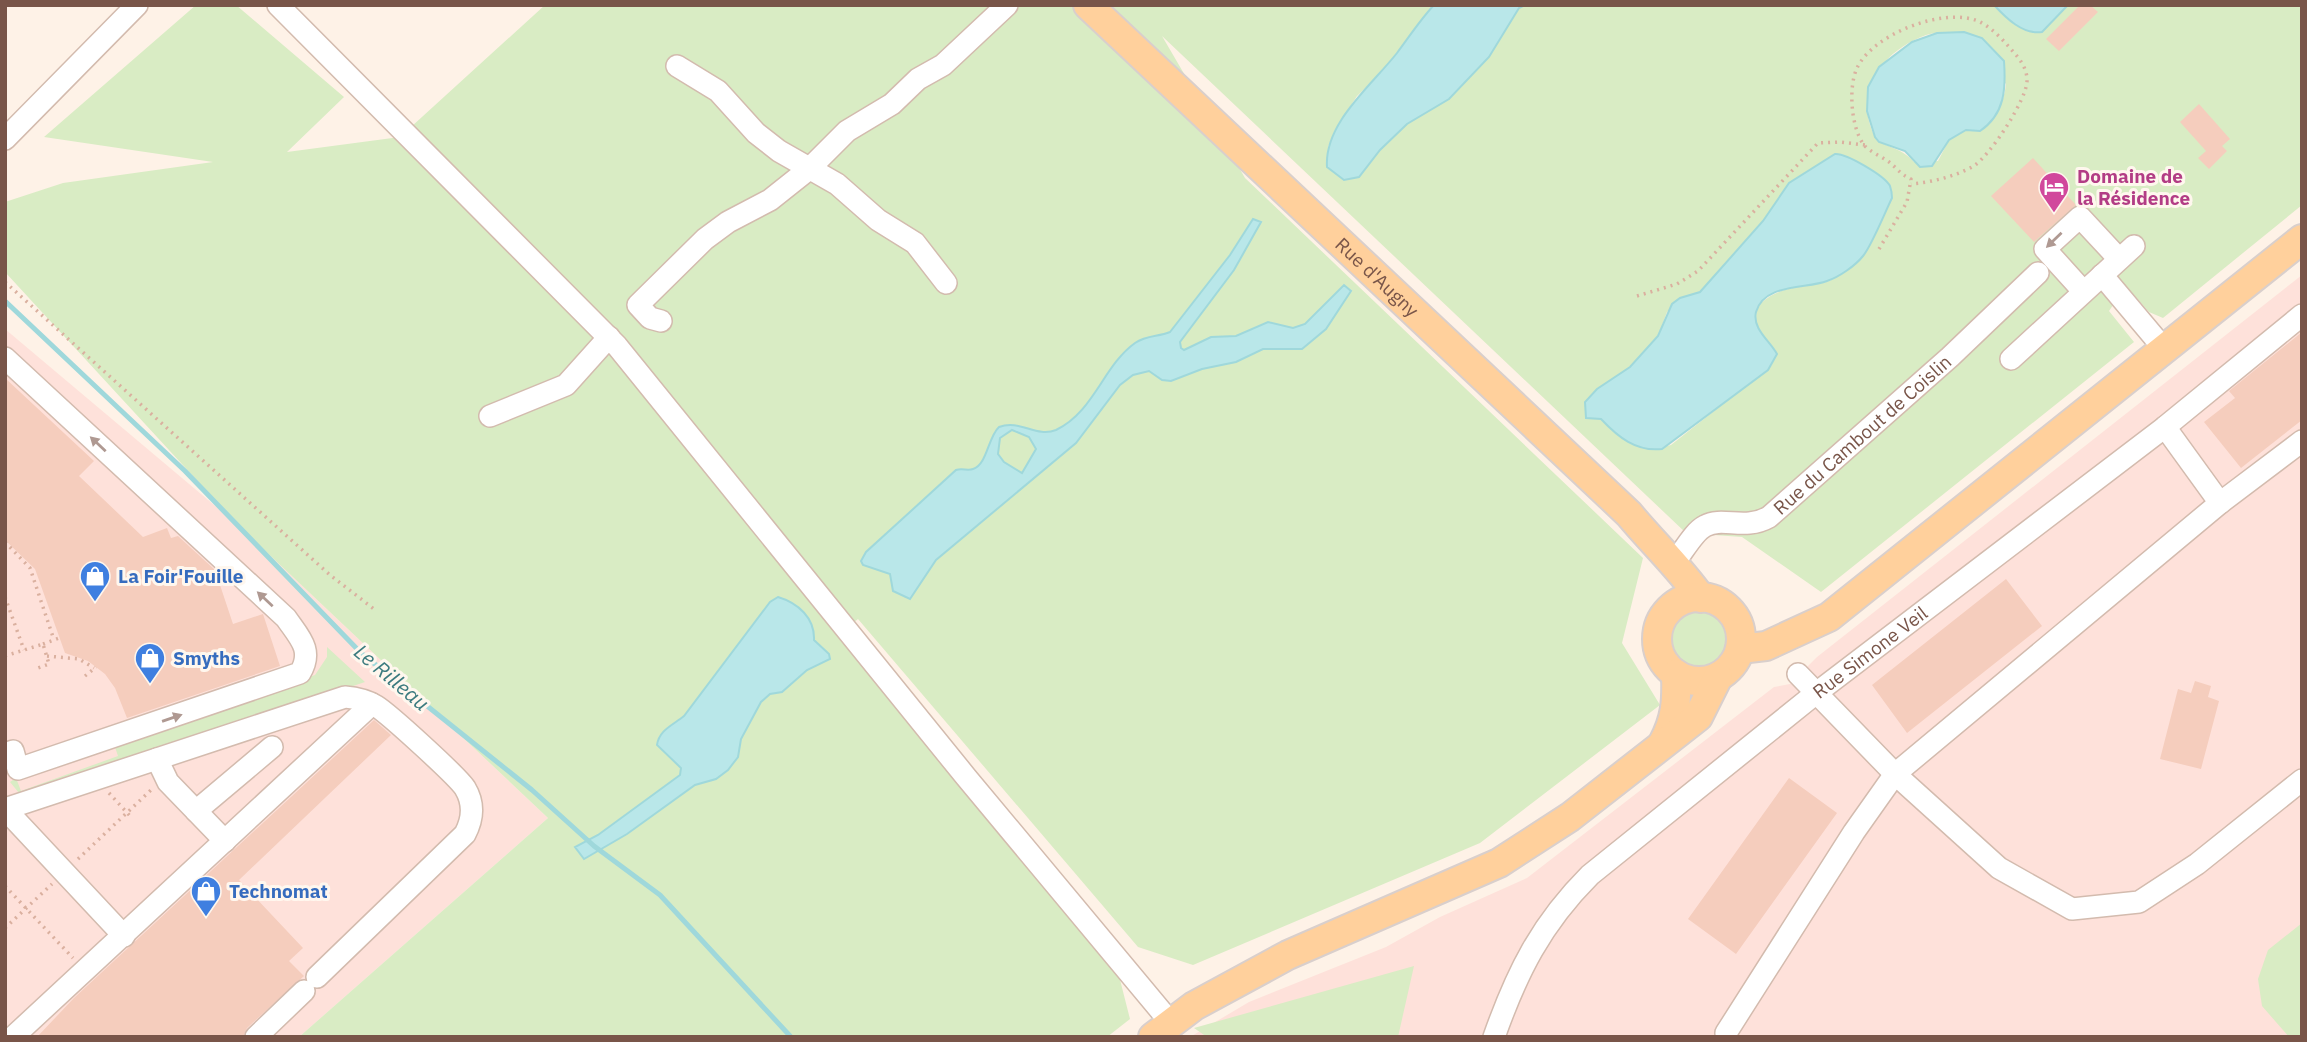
<svg xmlns="http://www.w3.org/2000/svg" width="2307" height="1042" viewBox="0 0 2307 1042" font-family="'IBM Plex Sans',sans-serif">
	<style>
		.commercial { fill: #fee1da }
		.green { fill: #d9ecc4; fill-rule: evenodd }
		.water { fill: #b9e7e9; stroke: #9fd8db; stroke-width: 2; fill-rule: evenodd }
		.lines { fill: none; stroke-linecap: round; stroke-linejoin: round }
		.stream { stroke: #9fd8db; stroke-width: 5 }
		.building { fill: #f5cdbd }
		.minor-casing { stroke: #d3bbae; stroke-width: 24 }
		.major-casing { stroke: #d9cfcc; stroke-width: 32 }
		.path { stroke: #dab09f; stroke-width: 3.5; stroke-dasharray: 2 5; stroke-linecap: butt }
		.minor { stroke: #fff; stroke-width: 21 }
		.major { stroke: #ffd09c; stroke-width: 28 }
		.oneway { fill: #af9992 }
		.labels { text-anchor: middle; dominant-baseline: central; stroke-width: 6; stroke-linejoin: round; paint-order: stroke }
		.hotel-label { font-size: 19px; font-weight: bold; fill: #b23c85; stroke: #fff7ee; text-anchor: start }
		.street-label { font-size: 19px; fill: #795549; stroke: #fff7ee }
		.shop-label { font-size: 19px; font-weight: bold; fill: #366cbe; stroke: #fff7ee; text-anchor: start }
		.water-label { font-size: 21px; font-style: italic; fill: #3c7b7f; stroke: #fff7ee }
	</style>
	<rect width="100%" height="100%" fill="#fef2e7"/>
	<path class="commercial" d="M2302,275V1037H1190L1249,1002L1386,947L1440,917L1527,878L1774,687L1790,684L1817,657Z
		M5,329L239,526L548,818L299,1037H5Z"/>
	<path class="green" d="M196,5H236L344,97L287,152L400,137L545,5H1434L1381,73L1357,96L1335,130L1328,147L1359,177L1380,150L1407,124L1449,99L1489,57L1519,8L1525,5H1994L2001,13L2042,32L2068,5H2302V205L2163,318L2149,312L2126,286L2109,311L2134,342L1821,592L1742,537L1686,533L1162,36L1245,178L1643,558L1622,643L1660,705L1480,843L1193,965L1138,947L858,619L839,634L1115,960L1130,1019L1107,1037H299L548,818L239,526L5,272V202L63,183L213,162L44,137ZM1964,32L2006,84C2004,104 1991,136 1966,130L1949,140L1938,161L1914,162C1902,147 1879,146 1875,137C1852,92 1882,51 1926,35C1938,31 1951,33 1964,32ZM1835,154C1860,163 1882,172 1892,198C1880,222 1853,274 1826,282C1801,289 1782,284 1760,304C1749,322 1763,337 1776,351L1771,366L1671,445C1629,457 1612,430 1585,402L1597,389L1630,367L1658,336L1667,312L1690,295L1700,292L1763,221L1789,183Z
		M1671 640a29 29 0 1 1 58 0a29 29 0 1 1-58 0Z
		M327,647L365,682L27,796L19,793L10,782L16,778L21,791L118,756L114,744L315,675L327,657Z
		M2302,923V1037H2289L2262,1006L2258,979L2268,950Z
		M1414,966L1398,1037H1207L1194,1028Z"/>
	<path class="water" d="M1434,5H1525L1519,8L1489,57L1449,99L1407,124L1380,150L1359,177L1344,180L1327,167C1324,123 1372,85 1397,53C1409,37 1420,20 1434,5Z
		M1994,5H2068L2042,32C2023,35 2006,18 1994,5Z
		M1964,32L1982,38L2004,61C2006,89 2005,114 1980,131L1966,130L1949,140L1932,166L1920,167L1905,151L1879,142L1875,137L1867,111L1868,87L1879,67L1912,42L1937,33Z
		M1835,154C1846,153 1885,176 1890,186C1891,189 1892,195 1892,198C1885,212 1872,245 1863,256C1855,266 1839,277 1827,281C1807,289 1764,283 1756,312C1752,329 1770,341 1777,354L1768,370L1662,449C1636,452 1618,437 1601,419L1586,418L1585,402L1597,389L1630,367L1658,336L1672,304L1680,298L1700,292L1763,221L1789,183Z
		M1253,219L1261,222L1234,270L1180,342L1181,348L1184,350L1211,337L1236,336L1268,322L1293,328L1305,324L1344,285L1351,291L1326,329L1302,349H1263L1236,362L1202,369L1171,381L1162,380L1149,371L1133,375L1120,385L1076,443L936,560L910,599L893,591L890,574L863,565L861,561L866,552L956,470C962,468 968,471 973,469C987,465 988,437 999,427C1020,419 1036,438 1056,430C1094,412 1103,366 1135,343C1147,335 1158,337 1170,332L1230,255ZM1012,430L1029,437L1036,449L1022,473L1004,462L998,454L1000,438Z
		M778,597C798,603 815,618 814,640L829,654L830,659L807,670L782,692L770,694L761,702L741,739L738,757L728,770L716,779L695,785L627,834L584,859L575,847L598,835L680,775L681,768L657,745C659,730 673,725 684,716L770,602Z"/>
	<g class="lines">
		<path class="stream" d="M5,301L185,471L361,653L532,790L594,846L660,895L791,1037"/>
	</g>
	<path class="building" d="M2080,5H2090L2098,12L2059,51L2046,39Z
		M2199,104L2230,139L2222,146L2227,151L2209,169L2198,158L2206,151L2180,122Z
		M2033,158L2076,205L2034,242L1991,196Z
		M2302,332V420L2241,468L2204,422L2235,398L2229,391Z
		M5,378L94,461L79,476L143,537L167,528L171,538L178,536L215,570L233,624L263,614L280,666L127,718L115,688L105,674L88,661L65,653L35,569L5,540Z
		M2006,579L2042,626L1907,733L1872,685Z
		M2195,681L2211,686L2208,697L2219,701L2201,769L2160,759L2178,689L2191,693Z
		M374,720L391,735L239,880L303,948L289,961L304,976L247,1028L243,1037H37L74,998Z
		M1789,778L1837,813L1736,954L1688,919Z"/>
	<g class="lines">
		<g class="minor-casing">
			<g id="minor">
				<path d="M278,5L617,346L966,777L1171,1023"/>
				<path d="M677,66L718,91L756,133L779,151L837,184L878,220L915,243L946,283"/>
				<path d="M5,139L137,5"/>
				<path d="M2102,275L2165,350"/>
				<path d="M2083,291L2045,249L2080,217L2119,259"/>
				<path d="M661,321L650,318L638,305L705,239L728,222L770,200L809,169L847,131L892,104L918,79L943,65L1007,5"/>
				<path d="M5,358L286,618C299,637 314,650 300,673L18,769L13,751L5,754"/>
				<path d="M2011,359L2134,246"/>
				<path d="M490,416L566,385L609,337"/>
				<path d="M2165,427L2220,503"/>
				<path id="s1" d="M1673,564C1682,554 1693,532 1705,526C1723,516 1744,531 1769,517L1950,357L2038,273"/>
				<path d="M1798,674L1895,774L1999,868L2072,909L2139,902L2197,864L2302,780"/>
				<path d="M157,759L168,782L225,841"/>
				<path d="M5,809L345,697C357,698 366,700 376,706C389,714 457,776 465,788C474,803 473,819 465,834L317,977"/>
				<path d="M5,809L124,936"/>
				<path d="M196,811L272,747"/>
				<path d="M1726,1033L1854,832L1895,774L2220,503L2302,441"/>
				<path d="M13,1037L372,704"/>
				<path d="M256,1037L304,991"/>
				<path id="s2" d="M1494,1037C1517,972 1541,924 1590,875L1815,694L2165,427L2302,315"/>
			</g>
		</g>
		<g class="major-casing">
			<g id="major">
				<path id="s3" d="M1088,5L1629,514C1653,543 1680,568 1701,598"/>
				<circle cx="1699" cy="639" r="42"/>
				<path d="M1740,649L1766,646L1829,617L2302,239"/>
				<path d="M1663,743C1676,719 1677,701 1676,674"/>
				<path d="M1153,1037L1194,1006L1288,955L1499,863L1570,817L1698,717L1718,677"/>
			</g>
		</g>
		<path class="path" d="M1879,249L1907,202L1911,179C1899,174 1896,166 1886,160C1880,156 1869,151 1864,145C1851,128 1848,87 1857,68C1873,34 1943,7 1978,21C1991,27 2001,38 2010,48C2018,57 2027,67 2027,80C2028,98 1989,158 1972,167C1953,177 1932,182 1911,184
			M5,282L330,575L374,609
			M1637,296L1677,284L1698,271L1818,143L1840,142L1865,145
			M5,542L30,568L54,640
			M5,597L24,650
			M43,644L59,638
			M5,656L43,644L49,664L38,668
			M47,656L79,659L94,668
			M85,676L96,667
			M109,793L131,817
			M78,859L151,790
			M5,886L73,958
			M5,928L52,884"/>
		<use href="#minor" class="minor"/>
		<use href="#major" class="major"/>
	</g>
	<defs><path id="oneway-solid" d="M-6-.8H1V-3.2L6.5 0L1 3.2V.8H-6Z" transform="scale(1.75)"/></defs>
	<g class="oneway">
		<use href="#oneway-solid" transform="translate(2054 240) rotate(136)"/>
		<use href="#oneway-solid" transform="translate(98 444) rotate(-137)"/>
		<use href="#oneway-solid" transform="translate(265 599) rotate(-137)"/>
		<use href="#oneway-solid" transform="translate(172 718) rotate(-19)"/>
	</g>
	<defs>
		<g id="hotel-pin" transform="scale(1.575)"><path d="M0 17L-7.5 6A9.5 9.5 0 1 1 7.5 6Z" fill="#d1479c" stroke="#fff7ee"/><path d="M-6-4.5h1.5V1H6V5H4.5V3h-9V5H-6ZM-4 0a1.8 1.8 0 1 1 3.6 0ZM.5 0V-2.5h3Q6-2.5 6 0Z" fill="#fff"/></g>
		<g id="shop-pin" transform="scale(1.575)"><path d="M0 17L-7.5 6A9.5 9.5 0 1 1 7.5 6Z" fill="#3f7fe0" stroke="#fff7ee"/><path d="M-5-2.5h2.3a2.7 3.5 0 0 1 5.4 0H5L5.5 6h-11ZM-1.5-2.5h3a1.5 2.3 0 0 0-3 0Z" fill="#fff"/></g>
	</defs>
	<g fill-rule="evenodd">
		<use href="#hotel-pin" x="2054" y="187"/>
		<use href="#shop-pin" x="95" y="576"/>
		<use href="#shop-pin" x="150" y="658"/>
		<use href="#shop-pin" x="206" y="891"/>
	</g>
	<g class="labels">
		<g class="hotel-label">
			<text x="2077" y="176">Domaine de<tspan x="2077" dy="22">la Résidence</tspan></text>
		</g>
		<g class="street-label">
			<text stroke="none"><textPath href="#s3" startOffset="397">Rue d'Augny</textPath></text>
			<text stroke="none"><textPath href="#s1" startOffset="240">Rue du Cambout de Coislin</textPath></text>
			<text stroke="none"><textPath href="#s2" startOffset="548">Rue Simone Veil</textPath></text>
		</g>
		<g class="shop-label">
			<text x="118" y="576">La Foir'Fouille</text>
			<text x="173" y="658">Smyths</text>
			<text x="229" y="891">Technomat</text>
		</g>
		<g class="water-label">
			<text transform="translate(392 677) rotate(40)">Le Rilleau</text>
		</g>
	</g>
	<rect width="2307" height="1042" fill="none" stroke="#795549" stroke-width="14"/>
</svg>
